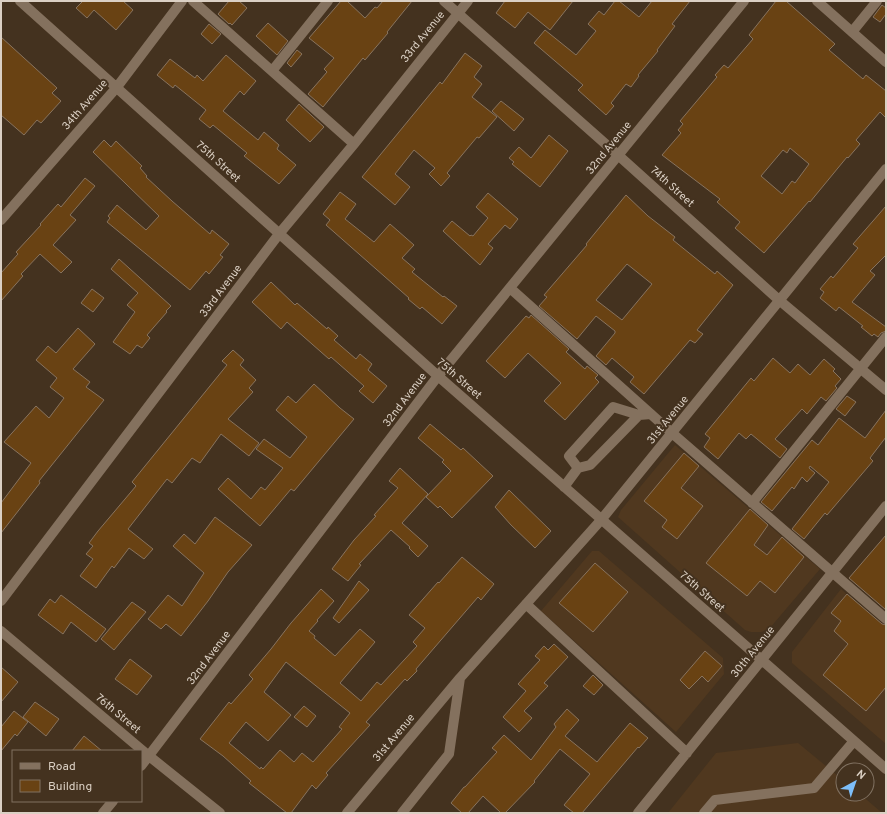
<svg xmlns="http://www.w3.org/2000/svg" width="887" height="814" viewBox="0 0 887 814" font-family="Overpass,sans-serif">
	<style>
		.built { fill: #50381f }
		.building { fill: #694213; stroke: #88735e; fill-rule: evenodd }
		.lines { fill: none; stroke-linecap: round; stroke-linejoin: round }
		.minor { stroke: #84715e; stroke-width: 10 }
		.labels { text-anchor: middle; dominant-baseline: central; stroke-width: 4; stroke-linejoin: round; paint-order: stroke }
		.street-label { font-size: 11px; fill: #dbd0c4; stroke: #44321f }
	</style>
	<rect width="100%" height="100%" fill="#44321f"/>
	<path class="built" d="M675,445L820,569L769,629L761,632H751L745,630L618,517L621,510Z
		M592,551H599L723,658L724,674L676,732L541,611Z
		M841,589L886,629V744L792,663V652Z
		M798,743L843,780V794H860L881,812L880,813H668L716,753Z"/>
	<path class="building" d="M83,1H123L133,10L116,30L94,10L87,18L76,8Z
		M229,1H239L247,8L232,25L230,23L229,24L218,14Z
		M341,1H347L365,18L375,7L377,8L383,1H412L387,32L388,33L365,60L363,58L323,107L308,94L327,72L324,69L334,58L309,38Z
		M505,1H573L550,30L528,12L515,28L496,13Z
		M615,1H619L639,17L652,1H690L672,24L675,26L657,50L658,51L638,75L639,76L631,87L626,84L611,103L614,106L606,115L578,90L583,85L534,43L545,30L576,55L596,31L588,24L599,11L604,15Z
		M776,1H786L835,44L829,50L863,79L866,75L886,91V118L880,112L856,140L860,144L848,158L847,157L810,202L809,201L764,253L735,228L740,222L717,202L720,199L662,155L681,133L678,130L683,124L680,121L717,77L715,75L724,65L728,68L753,39L749,35ZM790,148L809,164L795,183L792,181L782,194L761,176L783,150L787,153Z
		M882,5L886,8V14L880,22L873,17Z
		M268,23L288,41L277,55L256,36Z
		M209,24L221,34L212,44L201,34Z
		M1,37L57,88L52,93L61,101L41,123L37,120L24,135L1,115Z
		M297,50L302,54L291,67L287,63Z
		M465,53L482,66L474,77L482,84L472,97L497,117L479,138L477,137L447,173L450,176L441,186L429,174L435,168L414,150L395,174L410,187L395,205L362,177L440,82L442,84Z
		M226,55L256,81L244,95L240,91L223,111L258,140L264,132L279,145L277,149L296,165L279,184L244,156L247,153L213,125L210,128L199,119L206,110L175,85L173,88L157,75L170,59L195,78L197,75L203,81Z
		M501,101L524,119L514,131L492,111Z
		M299,104L324,127L310,142L286,120Z
		M549,135L568,151L540,187L512,164L514,162L509,158L519,147L531,158Z
		M104,140L111,147L116,141L142,166L140,168L147,176L146,177L172,201L210,234L212,230L229,244L220,255L223,257L209,274L206,271L190,290L107,222L110,218L108,216L117,205L146,230L159,216L93,152Z
		M85,178L95,186L70,215L76,220L53,245L72,262L61,273L40,254L21,274L23,276L1,301V273L18,254L16,252L41,225L40,224L58,204L61,207Z
		M340,192L356,204L345,219L374,242L390,224L414,245L402,258L415,269L412,272L443,297L444,296L457,306L442,324L422,307L420,309L408,299L409,298L326,225L330,220L323,214Z
		M488,193L518,219L510,229L505,225L488,244L493,248L480,265L443,231L452,221L470,236L471,235L473,236L488,218L476,207Z
		M626,195L648,216L675,237L673,240L715,274L717,271L733,285L697,330L703,334L695,343L690,340L644,394L630,382L634,377L612,358L606,365L596,356L615,333V331L596,316L577,339L539,306L547,297L544,295L587,245L586,244ZM627,264L652,284L622,320L596,300Z
		M886,206V255L870,271L875,275L852,302L886,327V331L881,333L878,337L874,334L872,336L861,327L863,326L839,307L836,311L820,298L824,292L820,289L831,276L833,278L858,248L853,244Z
		M119,259L171,306L166,311L167,312L147,335L150,338L142,348L137,345L130,354L113,342L135,312L127,305L138,293L111,269Z
		M271,282L295,305L297,303L327,329L328,327L338,336L334,340L356,359L360,354L372,364L368,370L387,386L373,403L359,391L364,386L331,357L329,359L287,322L281,329L252,302Z
		M92,289L104,298L93,312L81,303Z
		M531,315L569,349L566,352L585,369L587,366L598,375L595,378L599,382L565,420L544,401L561,383L528,353L505,378L486,361L526,316L529,318Z
		M78,328L95,344L73,369L90,382L86,387L104,400L39,481L40,483L1,533V503L31,463L4,442L36,406L49,418L64,398L50,387L57,378L36,360L48,346L56,353Z
		M233,350L244,360L240,365L256,380L249,388L253,392L228,419L259,443L249,456L221,434L200,463L192,458L172,483L167,479L128,529L153,549L144,559L129,548L114,568L112,566L96,588L80,576L93,559L86,554L93,546L89,543L98,531L136,486L132,482L227,365L222,361Z
		M773,358L790,373L798,364L810,375L824,359L835,369L833,371L841,379L835,386L837,388L826,401L821,397L807,414L802,409L775,439L787,449L780,458L751,434L746,439L739,433L718,459L704,447L710,438L705,434L751,378L754,381Z
		M314,384L340,408L354,419L294,491L291,489L260,526L218,489L228,478L251,499L261,487L265,490L283,468L256,449L264,439L290,458L307,437L276,410L288,396L296,403Z
		M847,396L856,402L845,416L836,409Z
		M886,410V437L870,458L873,461L827,515L825,513L804,539L792,529L829,482L810,466L809,468L815,473L807,482L802,477L794,489L792,487L772,511L761,502L812,440L818,445L839,418L865,438Z
		M430,424L461,450L463,448L493,476L452,518L440,506L438,508L426,497L451,471L442,462L444,460L418,438Z
		M684,453L699,466L681,488L703,506L677,539L662,527L667,520L644,501Z
		M400,468L428,494L402,523L428,546L418,557L409,548L410,547L391,530L359,564L361,565L348,581L332,569L354,540L376,516L374,515L398,488L389,481Z
		M509,490L551,531L535,548L511,525L495,507Z
		M750,509L768,525L754,545L767,555L782,537L804,557L775,593L760,581L747,596L706,563Z
		M215,517L252,545L228,572L208,601L181,636L166,624L161,629L148,619L168,595L182,606L204,573L173,546L184,534L195,544Z
		M886,535V610L849,578Z
		M462,557L494,584L481,600L478,597L416,669L417,671L407,681L405,679L366,722L370,725L326,773L328,775L316,789L312,785L291,813H287L249,783L251,781L223,756L200,739L229,702L231,704L253,679L249,675L271,649L291,623L321,589L334,601L317,620L318,621L309,631L315,636L314,638L335,656L360,629L375,642L340,683L361,701L377,682L381,685L417,646L413,642L425,628L409,615L438,582L439,583ZM286,662L350,713L339,727L342,729L313,762L302,753L294,762L280,750L263,769L261,767L260,769L229,743L246,722L268,741L291,715L264,692Z
		M595,563L628,592L593,632L559,603Z
		M359,581L369,590L339,623L333,618Z
		M847,594L882,624L886,625V687L866,711L823,675L848,644L834,631L841,621L831,613Z
		M61,595L106,629L96,642L71,622L63,634L38,615L50,599L55,603Z
		M132,602L146,612L114,650L101,639Z
		M554,644L568,657L544,683L548,686L524,711L532,718L519,732L503,717L526,691L518,684L540,660L535,656L544,646L548,650Z
		M705,651L722,666L708,682L702,676L689,689L680,680Z
		M130,659L152,676L137,695L115,679Z
		M1,667L18,682L1,702Z
		M593,675L603,685L594,695L583,686Z
		M35,702L59,719L46,736L23,717Z
		M304,706L316,716L307,727L294,717Z
		M567,709L579,720L565,736L597,762L630,723L648,738L639,748L638,747L582,813H574L564,805L590,774L560,749L534,781L535,782L505,813H501L483,796L468,813H462L451,803L464,787H465L497,752L492,748L504,735L531,760L556,727L554,724Z
		M14,711L28,722L17,736L15,734L1,751V727Z
		M84,736L102,751H72Z"/>
	<g class="lines">
		<path class="minor" d="M20,1L438,376L886,769
			M193,1L354,144
			M444,1L618,155L779,300L886,390
			M817,1L886,62
			M852,32L877,1
			M272,71L328,1
			M1,220L117,87L182,1
			M510,288L672,433L886,619
			M578,468L569,456L613,407L639,415L651,414
			M564,487L578,468L590,465L639,415
			M752,503L886,337
			M1,601L279,234L354,144L468,1
			M526,604L687,753
			M1,631L149,756L220,813
			M141,766L438,376L744,1
			M103,813L113,801
			M347,813L460,678L601,520L886,169
			M402,813L449,754L460,678
			M638,813L886,506
			M704,813L715,800L814,788L854,741"/>
	</g>
	<g class="labels">
		<g class="street-label">
			<text transform="translate(423 37) rotate(-51)">33rd Avenue</text>
			<text transform="translate(85 105) rotate(-49)">34th Avenue</text>
			<text transform="translate(609 148) rotate(-51)">32nd Avenue</text>
			<text transform="translate(218 162) rotate(42)">75th Street</text>
			<text transform="translate(672 187) rotate(42)">74th Street</text>
			<text transform="translate(221 291) rotate(-53)">33rd Avenue</text>
			<text transform="translate(459 379) rotate(41)">75th Street</text>
			<text transform="translate(405 400) rotate(-53)">32nd Avenue</text>
			<text transform="translate(668 420) rotate(-51)">31st Avenue</text>
			<text transform="translate(702 592) rotate(41)">75th Street</text>
			<text transform="translate(753 652) rotate(-51)">30th Avenue</text>
			<text transform="translate(209 658) rotate(-53)">32nd Avenue</text>
			<text transform="translate(118 714) rotate(40)">76th Street</text>
			<text transform="translate(394 738) rotate(-50)">31st Avenue</text>
		</g>
	</g>
	<rect width="887" height="814" fill="none" stroke="#dbd0c4" stroke-width="4"/>
	<rect x="12" y="750" width="130" height="52" fill="#44321f" stroke="#807161"/>
	<rect x="20" y="763" width="20" height="6" fill="#84715e" stroke="#807161"/>
	<text x="48" y="770" font-size="12" fill="#dbd0c4">Road</text>
	<rect x="20" y="780" width="20" height="12" fill="#694213" stroke="#807161"/>
	<text x="48" y="790" font-size="12" fill="#dbd0c4">Building</text>
	<g transform="translate(855 782) rotate(40)"><circle r="19" fill="#44321f" stroke="#807161"/>
	<path d="M0-3L7 15L0 10L-7 15Z" fill="#7dbef9"/>
	<text y="-6" font-size="11" font-weight="bold" text-anchor="middle" fill="#dbd0c4">N</text>
	</g>
</svg>
